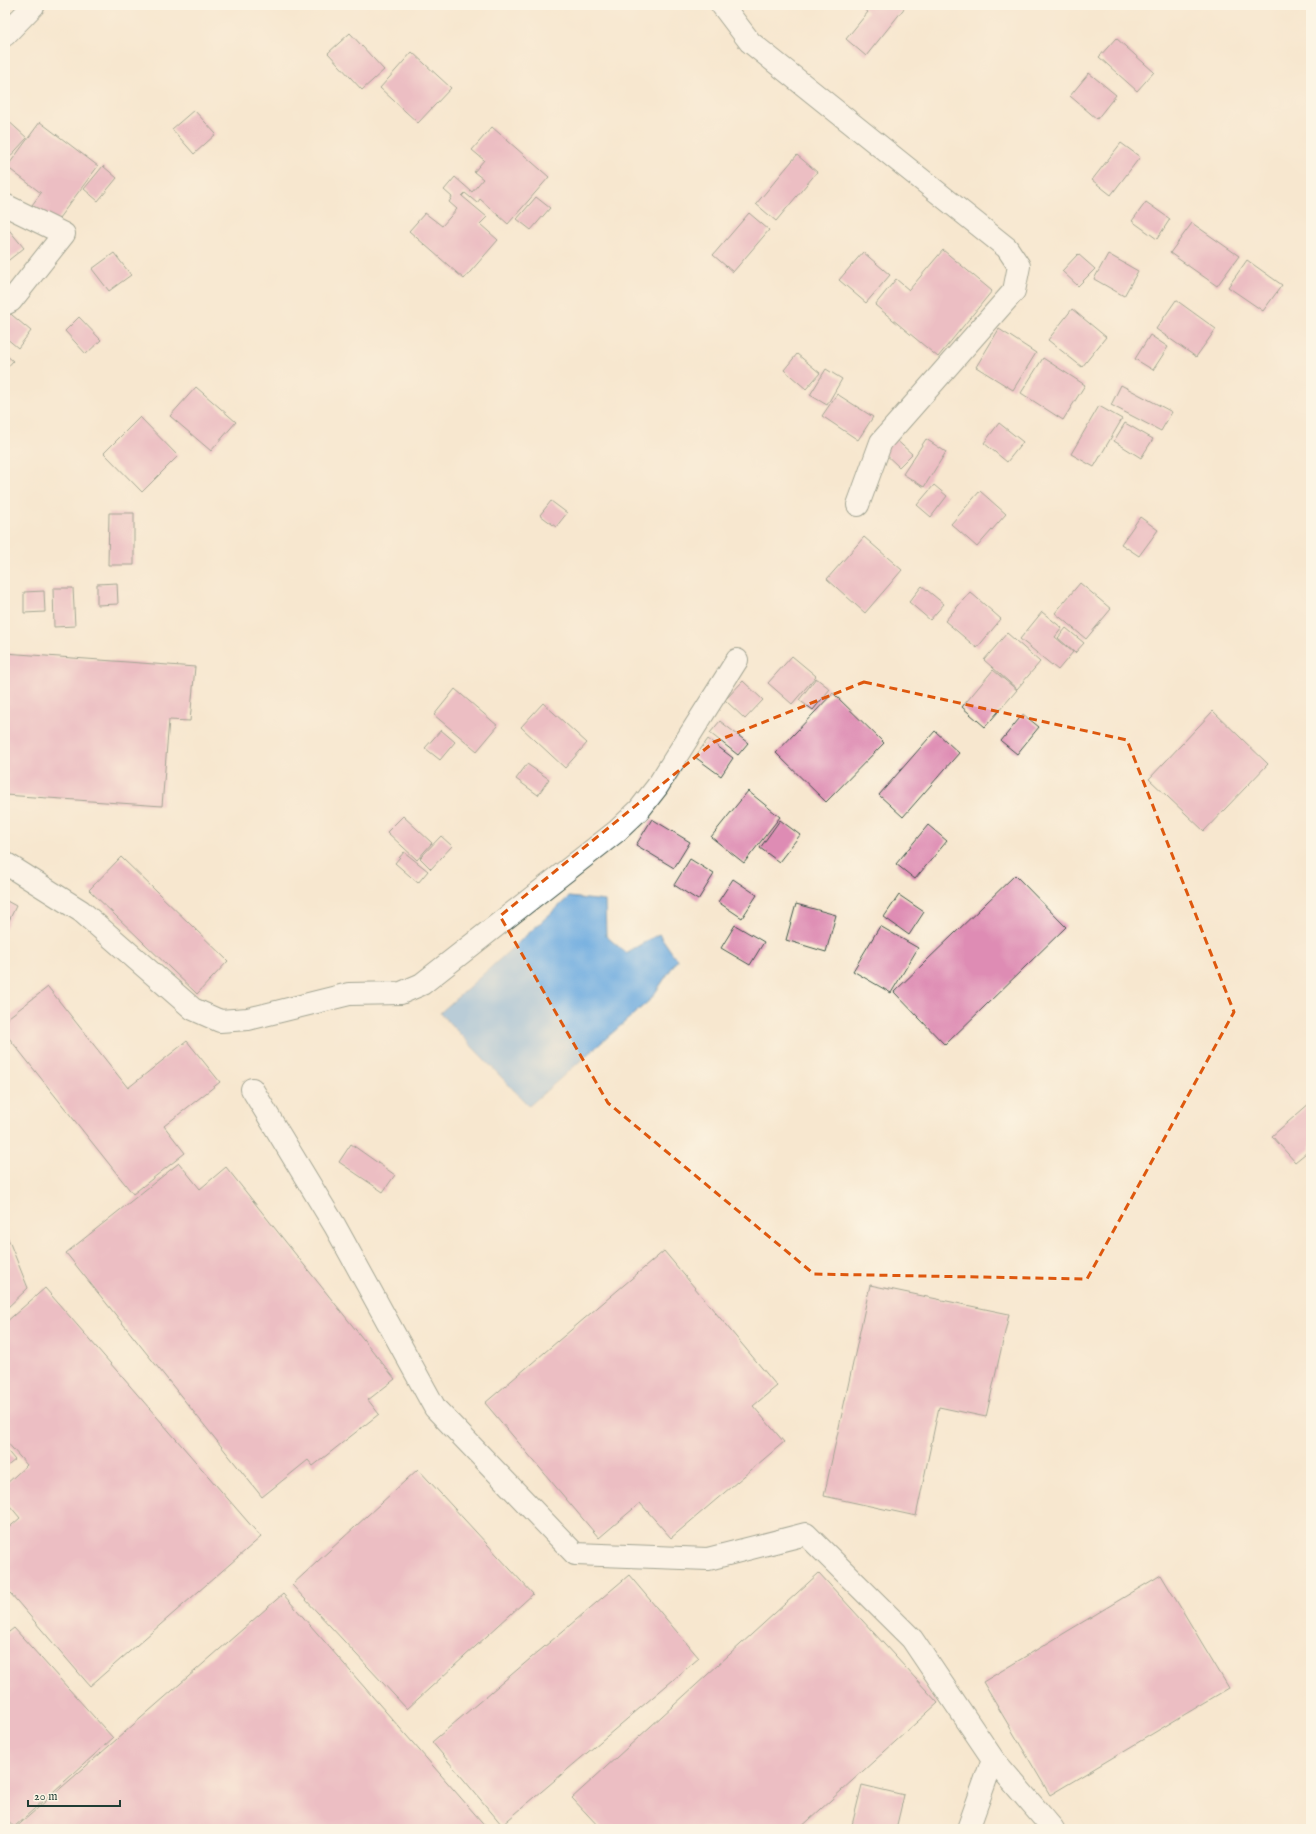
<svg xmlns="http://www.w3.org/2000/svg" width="1316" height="1834" viewBox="0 0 1316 1834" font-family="'IM FELL English',serif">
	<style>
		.water { fill: #6eace0; stroke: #46748a }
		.building { fill: #de8cb4 }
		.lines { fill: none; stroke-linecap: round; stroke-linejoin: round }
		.street-casing { stroke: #3f564b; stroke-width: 24 }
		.street { stroke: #fff; stroke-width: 22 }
		.marked { fill: none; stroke: #de580e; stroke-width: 3; stroke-dasharray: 8 5; stroke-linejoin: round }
	</style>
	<rect width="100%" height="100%" fill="#fcf5e5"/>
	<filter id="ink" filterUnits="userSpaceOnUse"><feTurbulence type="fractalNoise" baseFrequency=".025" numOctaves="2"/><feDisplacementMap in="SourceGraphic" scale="8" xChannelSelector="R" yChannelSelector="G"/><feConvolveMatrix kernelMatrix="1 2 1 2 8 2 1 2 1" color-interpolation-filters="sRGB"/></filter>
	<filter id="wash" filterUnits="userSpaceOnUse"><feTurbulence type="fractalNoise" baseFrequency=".012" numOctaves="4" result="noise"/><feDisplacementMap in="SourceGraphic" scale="16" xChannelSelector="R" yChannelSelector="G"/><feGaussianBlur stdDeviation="0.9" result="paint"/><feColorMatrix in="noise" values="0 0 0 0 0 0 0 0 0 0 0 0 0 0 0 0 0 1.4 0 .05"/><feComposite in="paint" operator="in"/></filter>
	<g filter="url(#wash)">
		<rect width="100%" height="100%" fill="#f7e7cf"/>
		<path class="water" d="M569,897L605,901L606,936L626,953L659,934L677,960L651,999L529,1106L440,1013Z"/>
		<g id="blocks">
			<path class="building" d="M859,5L906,6L866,56L846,39L868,12Z
				M350,33L384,70L362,90L328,53Z
				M1116,38L1154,72L1137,91L1099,57Z
				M412,52L451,88L418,123L380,88Z
				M1089,73L1116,95L1097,119L1070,96Z
				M194,110L216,134L194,154L172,129Z
				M5,118L27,138L6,161H5Z
				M40,122L98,166L56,222L32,205L41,193L7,167Z
				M492,127L549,177L508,224L480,199L477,203L465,193L462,196L487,217L480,224L498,240L464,279L409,231L425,213L442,226L457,209L449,202L452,197L444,190L455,177L472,192L483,179L474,172L484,160L472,150Z
				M1121,143L1140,157L1111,195L1092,180Z
				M797,155L817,172L776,221L756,204Z
				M103,166L117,178L98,201L84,189Z
				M536,197L550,208L531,230L517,219Z
				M1146,202L1170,219L1157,239L1132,221Z
				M749,213L769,230L733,272L713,255Z
				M1192,223L1239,256L1217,286L1170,253Z
				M5,225L24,248L5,263Z
				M943,250L992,291L938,357L875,305L896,279L909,290Z
				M863,252L890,275L866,303L839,280Z
				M114,253L131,275L109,291L92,269Z
				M1078,254L1095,269L1078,286L1062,271Z
				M1108,254L1138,271L1124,296L1094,279Z
				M1247,260L1282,285L1263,311L1228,287Z
				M1176,300L1216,329L1196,357L1156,329Z
				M1072,309L1106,337L1082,367L1048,340Z
				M6,310L31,331L18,348L5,337Z
				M79,317L101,340L86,354L65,331Z
				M999,329L1036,353L1013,390L976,367Z
				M1150,335L1168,347L1153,370L1135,359Z
				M5,354L13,361L5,370Z
				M797,354L820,373L806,389L784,370Z
				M1043,358L1085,385L1063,420L1021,393Z
				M826,369L842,379L827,405L810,395Z
				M1121,385L1172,412L1161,431L1111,405Z
				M196,387L236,422L211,451L170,416Z
				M837,394L873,417L858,440L822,416Z
				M1099,406L1122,419L1094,467L1071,454Z
				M140,417L178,456L142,492L104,453Z
				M999,423L1023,442L1007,462L984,443Z
				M1125,423L1153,439L1141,458L1114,441Z
				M893,437L912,454L899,467L881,450Z
				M926,439L946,452L924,487L903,474Z
				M934,485L947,496L931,517L917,505Z
				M980,491L1006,514L977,547L951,524Z
				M551,501L567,513L556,527L540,515Z
				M109,513H134V565H108Z
				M1140,517L1158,530L1139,556L1121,544Z
				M864,537L902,570L865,613L827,579Z
				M117,583L118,604L97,605V584Z
				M1080,583L1111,609L1086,639L1055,613Z
				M922,586L944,604L930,620L909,602Z
				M53,588H73L75,626L54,627Z
				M44,591L45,612L24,613V592Z
				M970,592L1001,619L977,648L945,621Z
				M1042,612L1062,628L1055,637L1073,652L1058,670L1020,639Z
				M1066,628L1084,643L1075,653L1058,638Z
				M1007,633L1040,662L1017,689L984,660Z
				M5,653L195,667L190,721L169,720L162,806L5,795Z
				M792,656L816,676L792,704L768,683Z
				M993,670L1017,690L985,727L962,707Z
				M816,678L830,689L813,710L799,700Z
				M743,681L763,700L745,719L725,700Z
				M455,689L498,726L477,751L434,715Z
				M833,693L884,743L826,802L776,753Z
				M543,703L587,743L565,768L521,727Z
				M1213,711L1268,764L1204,831L1149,779Z
				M1023,714L1039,727L1017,754L1001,741Z
				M720,721L748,743L738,755L710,733Z
				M441,730L455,742L440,760L425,748Z
				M935,731L959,753L903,817L879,795Z
				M708,739L733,758L721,776L695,757Z
				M527,764L549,779L538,795L516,779Z
				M748,791L780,817L744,863L711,837Z
				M403,816L432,843L417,860L387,832Z
				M652,819L690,842L674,868L636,845Z
				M780,820L800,835L779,862L760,848Z
				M928,825L947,841L915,879L896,864Z
				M441,836L452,846L431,869L420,858Z
				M404,852L428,871L418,883L395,863Z
				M121,857L228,961L197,994L89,890Z
				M690,859L714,874L698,900L674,885Z
				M1015,875L1066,927L945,1045L894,992Z
				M733,879L757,895L742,918L718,902Z
				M899,895L924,912L909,935L884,917Z
				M5,900L16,906L5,929Z
				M796,904L836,915L826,952L786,940Z
				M735,925L764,942L750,965L721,948Z
				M880,926L918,948L891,993L853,971Z
				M48,987L128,1088L187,1041L220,1082L164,1126L185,1153L133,1194L5,1033V1020Z
				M1311,1102V1149L1295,1162L1272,1136Z
				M351,1144L395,1175L383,1192L339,1162Z
				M179,1163L200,1189L226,1167L395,1379L368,1400L379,1414L313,1466L308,1460L262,1497L66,1253Z
				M5,1231L28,1288L5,1310Z
				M664,1251L777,1386L753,1406L784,1442L671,1538L640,1503L599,1538L485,1403Z
				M870,1285L1009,1314L986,1417L939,1407L916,1516L824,1496Z
				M45,1288L261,1537L90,1686L5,1587V1531L20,1518L5,1500V1485L27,1465L5,1440V1323Z
				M5,1448L15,1460L5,1468Z
				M418,1469L533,1594L407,1709L292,1585Z
				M819,1573L938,1703L799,1829H601L572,1798Z
				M629,1575L699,1658L502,1825L432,1742Z
				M1161,1575L1229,1688L1050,1795L983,1682Z
				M283,1594L488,1829H14Z
				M14,1628L113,1738L14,1827L5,1817V1635Z
				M862,1785L904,1795L896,1829H851Z"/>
		</g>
	</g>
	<g filter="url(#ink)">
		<use href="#blocks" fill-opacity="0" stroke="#3f564b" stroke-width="1"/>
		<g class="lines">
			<g class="street-casing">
				<path id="street" d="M722,5L750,42L1007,248L1019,266L1014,291L881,442L858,505
					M5,35L34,5
					M5,205L64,234L11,301L5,304
					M5,863L81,911L193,1009L220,1021L248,1019L349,994L401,993L422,984L617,831L639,810L657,787L737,660
					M252,1089L335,1226L435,1408L575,1554L708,1559L806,1534L912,1639L993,1759L1053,1829
					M968,1829L993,1759"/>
			</g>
			<use href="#street" class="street"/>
		</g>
	</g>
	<path d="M0 0H1316V1834H0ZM864,682L1127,740L1234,1012L1087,1279L814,1274L608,1103L500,916L714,742Z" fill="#f7e7cf" fill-opacity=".55" fill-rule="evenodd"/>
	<path class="marked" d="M864,682L1127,740L1234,1012L1087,1279L814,1274L608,1103L500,916L714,742Z"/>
	<rect width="1316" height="1834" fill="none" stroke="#fcf5e5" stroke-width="20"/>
	<path d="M28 1800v6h92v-6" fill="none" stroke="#1f3d34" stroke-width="2"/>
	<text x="34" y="1800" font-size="12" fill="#1f3d34" stroke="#fcf5e5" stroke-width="3" paint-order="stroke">20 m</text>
</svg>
